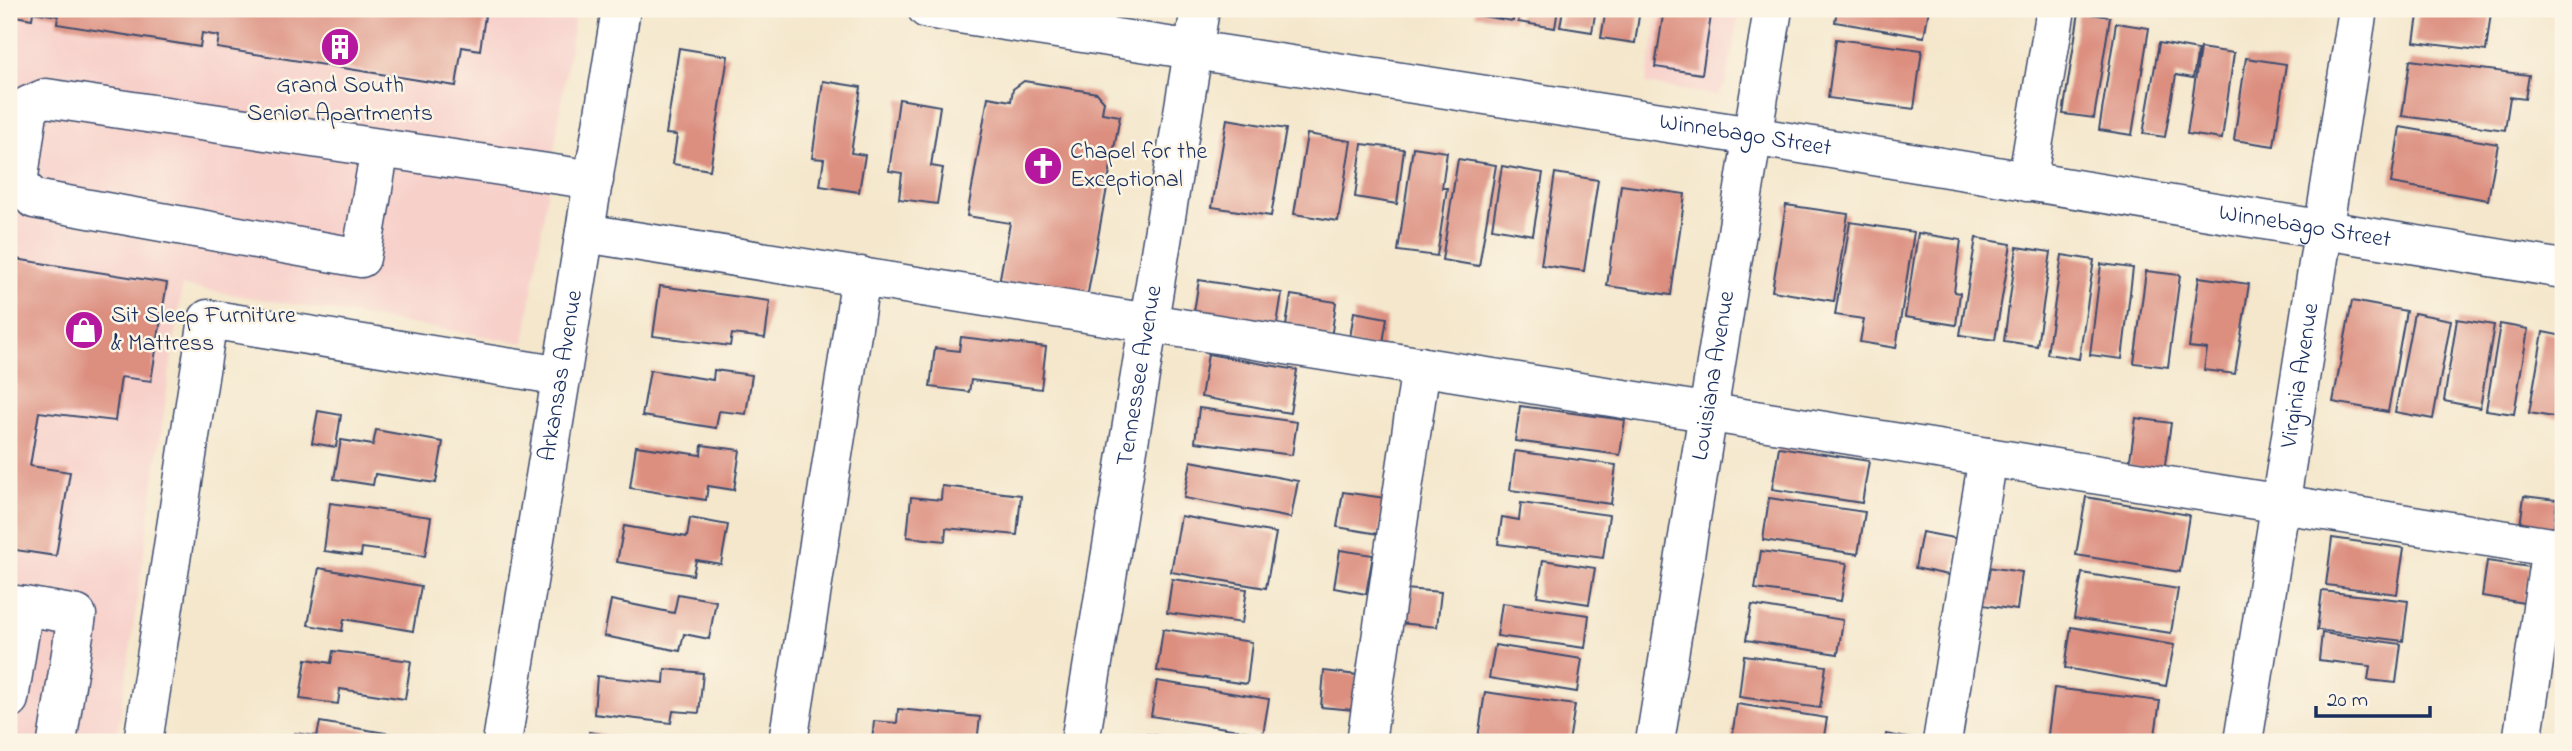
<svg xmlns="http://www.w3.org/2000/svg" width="2572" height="751" viewBox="0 0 2572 751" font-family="'Indie Flower',sans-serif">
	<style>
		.built { fill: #f7d0ca }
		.building { fill: #dc8e7f }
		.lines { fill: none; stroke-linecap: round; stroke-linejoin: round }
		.minor-casing { stroke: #3c4b6e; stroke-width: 41 }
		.minor { stroke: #fff; stroke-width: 38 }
		.labels { text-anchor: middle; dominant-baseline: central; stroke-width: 5; stroke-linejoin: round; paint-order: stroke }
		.poi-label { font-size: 24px; fill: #1b2f5e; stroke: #fcf5e5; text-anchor: start }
		.street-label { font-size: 24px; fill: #1b2f5e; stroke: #fcf5e5 }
	</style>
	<rect width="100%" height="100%" fill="#fcf5e5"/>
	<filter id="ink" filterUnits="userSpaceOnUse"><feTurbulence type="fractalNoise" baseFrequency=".0143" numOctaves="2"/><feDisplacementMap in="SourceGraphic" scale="14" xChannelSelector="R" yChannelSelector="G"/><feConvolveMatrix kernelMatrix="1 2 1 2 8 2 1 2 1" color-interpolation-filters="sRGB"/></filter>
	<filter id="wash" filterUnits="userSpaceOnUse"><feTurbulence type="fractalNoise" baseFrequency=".00686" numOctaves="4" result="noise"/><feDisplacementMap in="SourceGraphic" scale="28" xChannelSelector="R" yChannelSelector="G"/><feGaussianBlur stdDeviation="1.57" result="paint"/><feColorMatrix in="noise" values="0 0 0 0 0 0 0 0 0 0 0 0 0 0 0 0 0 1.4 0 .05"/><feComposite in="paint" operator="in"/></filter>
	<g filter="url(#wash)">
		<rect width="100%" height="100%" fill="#f4e7cc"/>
		<path class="built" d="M9,9H576L524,343L182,286L117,742H9Z
			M1659,9H1740L1726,83L1716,96L1646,84Z"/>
		<g id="blocks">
			<path class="building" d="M9,9H486L480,50L462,47L456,86L217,48L219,36L202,33L200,47L57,24L58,16L33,12L32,19L9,15Z
				M1476,9H1514L1513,21L1475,15Z
				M1520,9H1558L1555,28L1518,22Z
				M1563,9H1596L1592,32L1560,27Z
				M1606,9H1640L1635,43L1601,38Z
				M1664,9H1712L1702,74L1655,67Z
				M1837,9H1929L1924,37L1835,22Z
				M2419,9H2464L2491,12L2486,51L2414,42Z
				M2079,12L2110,17L2094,118L2063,114Z
				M2116,23L2149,28L2132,135L2099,130Z
				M1836,39L1922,50L1914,109L1828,98Z
				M2159,43L2198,50L2193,78L2176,75L2165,137L2143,134Z
				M679,48L728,56L710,170L673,164L677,135L666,134Z
				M2200,48L2234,53L2222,139L2187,134Z
				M2246,58L2286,64L2274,146L2234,140Z
				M2410,60L2529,75L2525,99L2510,97L2505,130L2402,116Z
				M823,81L861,87L851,153L865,155L859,192L820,186L824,159L812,158Z
				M1024,81L1097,93L1104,101L1102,113L1120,116L1087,298L999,283L1010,223L967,216L988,97L1011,101L1013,89Z
				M899,99L940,106L931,166L943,168L937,204L899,199L902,173L889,171Z
				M1227,119L1286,129L1271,216L1212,207Z
				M2400,127L2498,144L2488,200L2391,183Z
				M1307,134L1351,141L1338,221L1294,214Z
				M1362,144L1404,149L1397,204L1355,197Z
				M1413,147L1447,152L1442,188H1447L1437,256L1398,251Z
				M1458,159L1496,165L1479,266L1442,260Z
				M1502,166L1543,173L1533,235L1492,228Z
				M1555,173L1598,180L1584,271L1541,265Z
				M1621,185L1685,194L1671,295L1607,286Z
				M1786,205L1848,214L1834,301L1772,291Z
				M1850,222L1914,232L1896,348L1860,342L1864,319L1835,315Z
				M1918,233L1961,240L1954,292L1960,293L1956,325L1905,317Z
				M1976,238L2011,244L1995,340L1960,335Z
				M2017,247L2051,252L2037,346L2004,341Z
				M2062,255L2094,260L2079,359L2047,354Z
				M9,258L167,283L151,381L121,377L115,421L39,412L30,466L70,472L56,556L9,549Z
				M2101,264L2133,268L2122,359L2090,355Z
				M2146,271L2180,275L2168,367L2134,363Z
				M2199,277L2249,284L2235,374L2204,370L2207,349L2189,347Z
				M1199,280L1282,293L1276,330L1193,318Z
				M660,286L770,301L765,338L732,334L730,346L653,336Z
				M1291,295L1336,302L1331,339L1285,332Z
				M2352,301L2406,311L2388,412L2333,402Z
				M1354,312L1387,318L1382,349L1349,344Z
				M2414,313L2451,320L2433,419L2395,412Z
				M2457,319L2494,325L2480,408L2444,401Z
				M2500,324L2528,329L2514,414L2486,410Z
				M2543,332L2563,336V399L2560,418L2529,413Z
				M961,337L1046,347L1041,389L971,380L969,392L930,387L935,348L959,351Z
				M1208,354L1297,370L1290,413L1201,397Z
				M650,370L713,380L714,370L752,375L746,414L719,411L716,428L642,416Z
				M1520,406L1625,420L1620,455L1515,441Z
				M1199,408L1297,422L1292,455L1195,442Z
				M318,411L341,415L336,447L312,443Z
				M2136,418L2171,423L2164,471L2129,466Z
				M376,430L443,442L436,483L375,474L373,485L334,479L341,440L373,445Z
				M702,445L740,450L734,490L708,486L706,500L630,488L636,446L701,455Z
				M1779,447L1869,461L1862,503L1772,489Z
				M1515,451L1616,465L1611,504L1510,490Z
				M1191,461L1298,481L1291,518L1184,498Z
				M942,486L1021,495L1017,535L946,528L945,541L907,537L911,497L941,500Z
				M1343,492L1385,498L1379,534L1337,527Z
				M2524,496L2557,500L2554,529L2520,526Z
				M2086,497L2189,515L2180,572L2076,555Z
				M1769,498L1865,512L1858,554L1763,540Z
				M330,503L431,517L425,556L362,548L361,556L324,551Z
				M1521,503L1609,515L1603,558L1498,544L1502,517L1519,520Z
				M1181,516L1276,533L1266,588L1171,572Z
				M690,518L728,525L721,564L696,560L693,575L617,562L624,526L687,537Z
				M1922,532L1959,539L1953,576L1915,568Z
				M2332,538L2404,548L2397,594L2326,585Z
				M1340,550L1373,555L1366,594L1334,588Z
				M1761,551L1847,563L1841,601L1755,589Z
				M1543,560L1595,568L1589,604L1537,596Z
				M2487,561L2530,567L2524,603L2482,596Z
				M1988,567L2022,572L2017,610L1983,605Z
				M319,568L421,586L413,631L344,619L342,631L308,625Z
				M2082,573L2178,589L2171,633L2074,618Z
				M1172,579L1247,589L1242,623L1167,613Z
				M1404,589L1441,592L1437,627L1400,623Z
				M2322,591L2408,601L2403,641L2317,630Z
				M678,594L716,601L709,639L684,634L680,651L604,636L611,600L674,613Z
				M1502,603L1589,615L1585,648L1497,636Z
				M1752,605L1843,620L1838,654L1746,640Z
				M2071,627L2174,645L2166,686L2065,668Z
				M1163,629L1252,642L1247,684L1157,671Z
				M2322,633L2401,644L2396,683L2368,680L2370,666L2319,660Z
				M1495,645L1582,659L1577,692L1489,678Z
				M333,651L411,661L405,699L340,689L338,704L300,699L306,659L331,663Z
				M1744,655L1826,666L1820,708L1739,697Z
				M665,669L703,673L699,713L673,711L671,723L594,714L597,676L664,683Z
				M1324,671L1357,675L1354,710L1321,707Z
				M1157,681L1269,699L1263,734L1151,716Z
				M2054,688L2160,701L2154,742H2047Z
				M1485,692L1575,705L1569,742H1505L1478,738Z
				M1737,704L1827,718L1823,742H1731Z
				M898,709L980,717L977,742H872L874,721L897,723Z
				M320,722L398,735L397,742H293L295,733L317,736Z
				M589,732L644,741V742H587Z
				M1147,734L1195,741V742H1146Z
				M1886,734L1923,741V742H1885Z"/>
		</g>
	</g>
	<g filter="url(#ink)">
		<use href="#blocks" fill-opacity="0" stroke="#3c4b6e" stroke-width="2"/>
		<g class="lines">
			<g class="minor-casing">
				<g id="minor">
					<path id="s1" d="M927,9L1752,136L2563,269"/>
					<path d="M380,148L361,258L34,199L18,184L29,105L46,98L594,180"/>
					<path d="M2027,182L2056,9"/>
					<path d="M585,233L2563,549"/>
					<path d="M9,604L24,606L9,699"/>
					<path d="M24,606L77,615L57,742"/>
					<path d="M143,742L208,319L562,376"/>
					<path id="s2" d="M502,742L621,9"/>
					<path d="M788,742L861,276"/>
					<path id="s3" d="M1080,742L1200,9"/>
					<path d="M1366,742L1421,366"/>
					<path id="s4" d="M1655,742L1773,9"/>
					<path d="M1942,742L1988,457"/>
					<path id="s5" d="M2243,742L2358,9"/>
					<path d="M2522,742L2551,547"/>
				</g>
			</g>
			<use href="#minor" class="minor"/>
		</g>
	</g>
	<defs>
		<g id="building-disc" transform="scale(2.0125)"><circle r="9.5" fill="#b5179e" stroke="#fcf5e5"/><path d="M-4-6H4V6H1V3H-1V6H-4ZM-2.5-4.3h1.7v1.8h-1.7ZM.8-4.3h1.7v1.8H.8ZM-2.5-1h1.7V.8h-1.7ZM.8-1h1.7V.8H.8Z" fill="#fff"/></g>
		<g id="church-disc" transform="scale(2.0125)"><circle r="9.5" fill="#b5179e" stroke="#fcf5e5"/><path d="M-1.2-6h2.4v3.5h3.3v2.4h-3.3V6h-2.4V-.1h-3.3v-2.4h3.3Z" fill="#fff"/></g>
		<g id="shop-disc" transform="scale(2.0125)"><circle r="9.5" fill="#b5179e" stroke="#fcf5e5"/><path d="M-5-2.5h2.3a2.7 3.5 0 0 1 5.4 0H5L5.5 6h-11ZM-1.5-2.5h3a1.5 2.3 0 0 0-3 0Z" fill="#fff"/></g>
	</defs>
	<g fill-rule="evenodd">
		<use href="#building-disc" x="340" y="47"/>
		<use href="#church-disc" x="1043" y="166"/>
		<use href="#shop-disc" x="84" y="330"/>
	</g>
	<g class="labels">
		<g class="poi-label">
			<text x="340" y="86" text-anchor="middle">Grand South<tspan x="340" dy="28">Senior Apartments</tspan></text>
			<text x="1070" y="152">Chapel for the<tspan x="1070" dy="28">Exceptional</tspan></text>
			<text x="111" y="316">Sit Sleep Furniture<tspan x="111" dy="28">&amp; Mattress</tspan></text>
		</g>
		<g class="street-label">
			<text stroke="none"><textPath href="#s1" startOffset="828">Winnebago Street</textPath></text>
			<text stroke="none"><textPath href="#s1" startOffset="1395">Winnebago Street</textPath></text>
			<text stroke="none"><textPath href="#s2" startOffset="371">Arkansas Avenue</textPath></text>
			<text stroke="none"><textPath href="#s4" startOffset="371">Louisiana Avenue</textPath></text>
			<text stroke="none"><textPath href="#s5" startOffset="371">Virginia Avenue</textPath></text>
			<text stroke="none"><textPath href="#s3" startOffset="371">Tennessee Avenue</textPath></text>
		</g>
	</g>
	<rect width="2572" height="751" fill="none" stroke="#fcf5e5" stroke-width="35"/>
	<path d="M2316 706v10h114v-10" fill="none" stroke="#1b2f5e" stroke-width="3.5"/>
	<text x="2327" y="706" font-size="21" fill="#1b2f5e" stroke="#fcf5e5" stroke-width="5" paint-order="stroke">20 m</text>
</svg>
